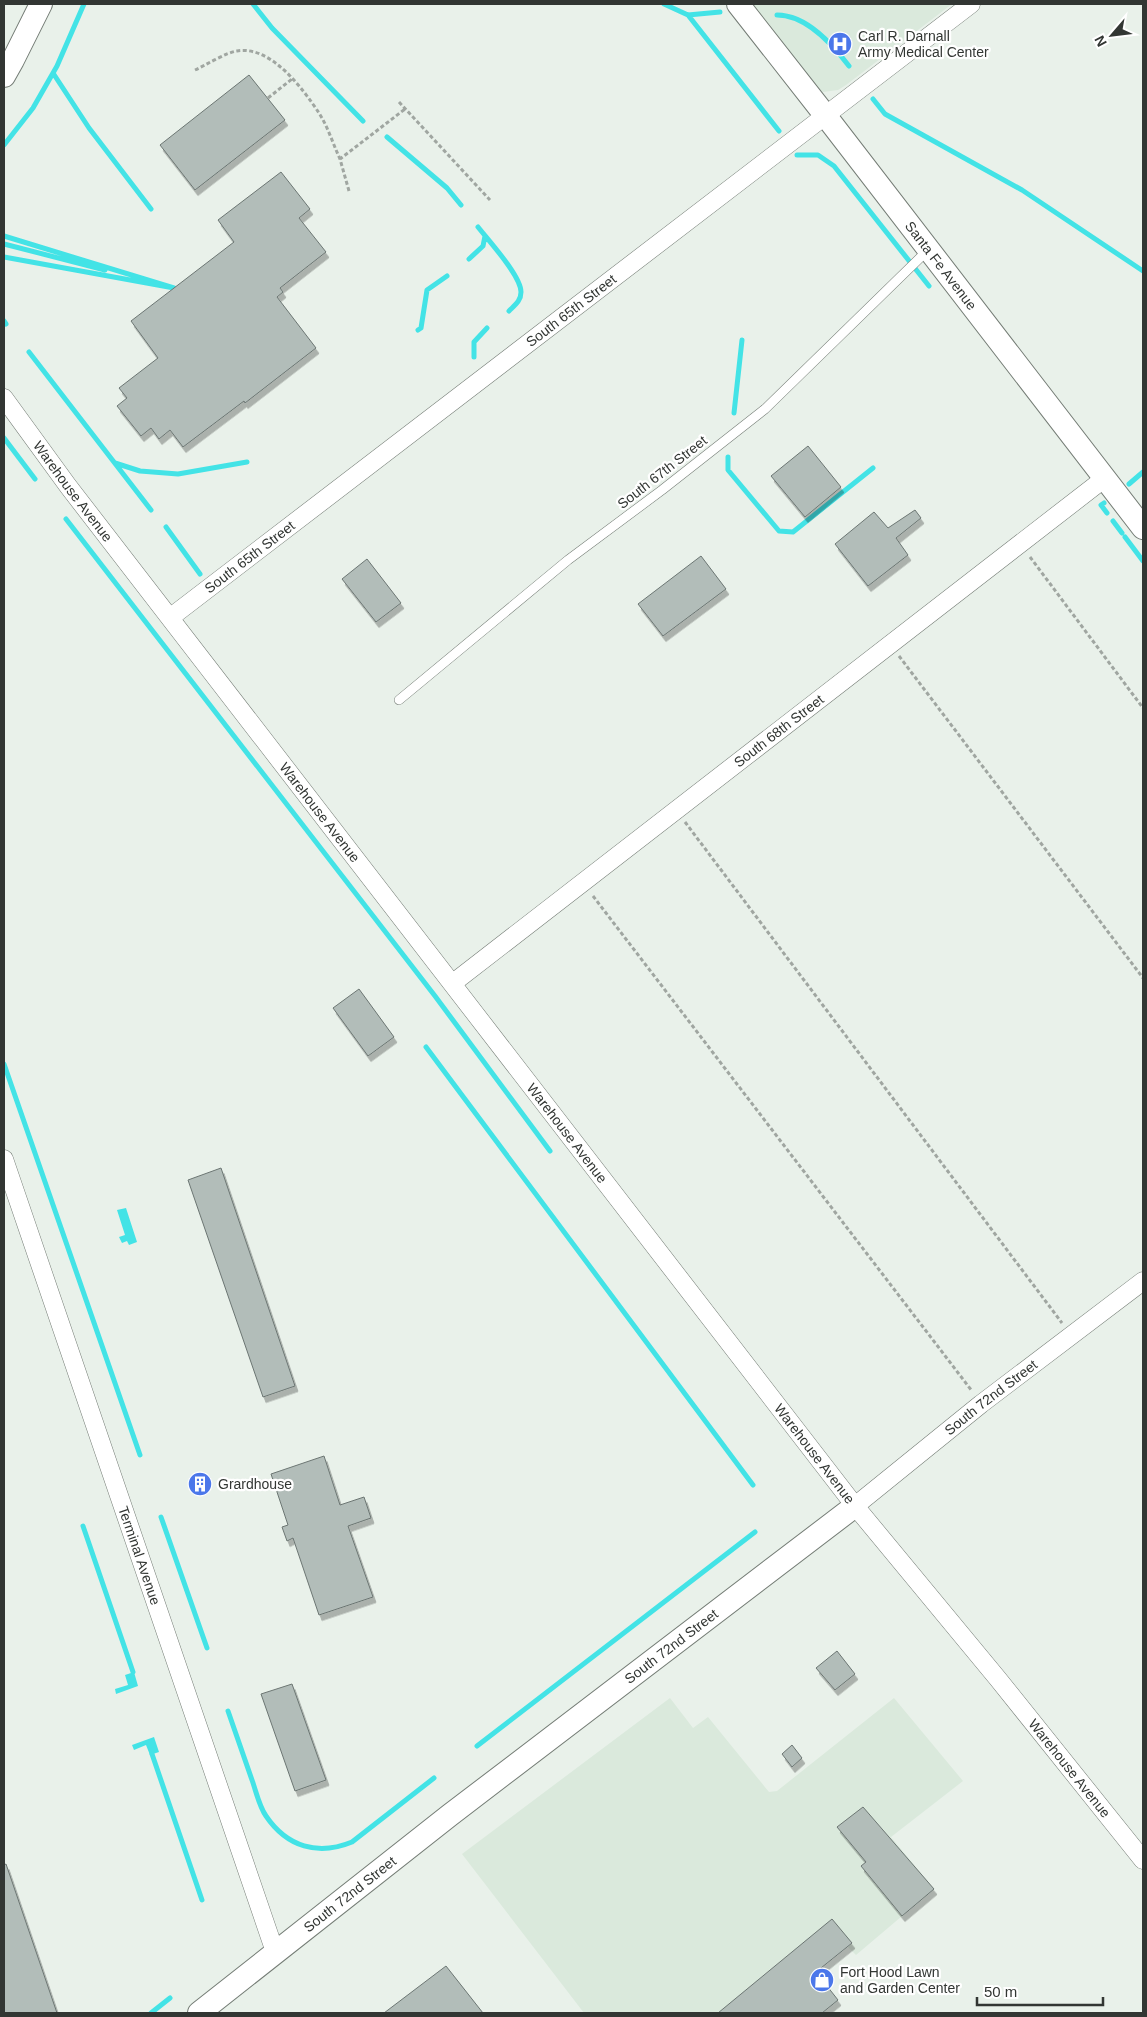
<svg xmlns="http://www.w3.org/2000/svg" width="1147" height="2017" viewBox="0 0 1147 2017" font-family="Helvetica,sans-serif">
	<style>
		.built { fill: #dae9dc }
		.water { fill: #43e3e6 }
		.lines { fill: none; stroke-linecap: round; stroke-linejoin: round }
		.stream { stroke: #43e3e6; stroke-width: 5 }
		.building { fill: #b2bdb9; stroke: #6c7673; filter: url(#shadow) }
		.service-casing { stroke: #747c75; stroke-width: 10 }
		.minor-casing { stroke: #747c75; stroke-width: 19 }
		.tertiary-casing { stroke: #747c75; stroke-width: 24 }
		.path { stroke: #a0a6a1; stroke-width: 3; stroke-dasharray: 4 2.5; stroke-linecap: butt }
		.service { stroke: #fff; stroke-width: 9 }
		.minor { stroke: #fff; stroke-width: 18 }
		.tertiary { stroke: #fff; stroke-width: 22 }
		.labels { text-anchor: middle; dominant-baseline: central; stroke-width: 4.5; stroke-linejoin: round; paint-order: stroke }
		.poi-label { font-size: 14px; fill: #323633; stroke: #fff; text-anchor: start }
		.street-label { font-size: 14px; fill: #323633; stroke: #fff }
	</style>
	<defs>
		<filter id="shadow"><feDropShadow dx="3" dy="5.5" stdDeviation="0" flood-color="#0004"/></filter>
	</defs>
	<rect width="100%" height="100%" fill="#e9f1ea"/>
	<path class="built" d="M749,4H952L846,85L838,90L823,92L813,85Z
		M670,1698L693,1728L708,1717L769,1792L777,1791L894,1698L963,1781L891,1837L934,1889L856,1955L848,1947L852,1943L832,1920L761,1977L790,2013H584L462,1854Z"/>
	<path class="water" d="M126,1208L137,1242L129,1245L127,1241L122,1243L119,1237L125,1235L117,1210Z
		M134,1672L138,1686L116,1694L115,1689L128,1685L125,1675Z
		M154,1737L159,1752L150,1755L146,1745L134,1750L132,1745Z"/>
	<g class="lines">
		<path class="stream" d="M253,4L272,28L363,121
			M664,4L688,15L720,12
			M688,15L779,131
			M777,15C807,15 833,45 849,66
			M53,73L89,128L151,209
			M873,99L885,114L1022,190L1143,271
			M387,137L447,188L461,205
			M4,145L33,108L57,66L84,4
			M797,155H818L834,166L929,286
			M478,227C489,241 521,276 521,292C521,301 515,305 509,311
			M4,236L174,288L4,257
			M4,244L105,270
			M469,259L483,246L485,236
			M4,321L6,324
			M418,330L421,328L427,290L447,276
			M29,352L151,510
			M474,357V342L487,328
			M734,413L742,340
			M4,438L35,479
			M728,457V470L779,531L793,532L873,468
			M115,463L140,471L178,474L247,462
			M1129,484L1143,472
			M1104,503L1101,505L1107,513
			M66,519L435,996L550,1151
			M1113,521L1122,533
			M166,527L200,574
			M1125,537L1143,561
			M426,1047L753,1485
			M4,1064L140,1455
			M161,1517L207,1648
			M83,1526L133,1672
			M228,1711C236,1734 244,1757 252,1780C256,1791 259,1806 266,1816C287,1847 318,1856 352,1842L434,1778
			M477,1746L755,1532
			M152,1754L202,1900
			M151,2013L170,1998"/>
	</g>
	<path class="building" d="M249,75L285,120L195,190L160,145Z
		M281,172L310,209L299,218L326,252L280,288L283,292L277,297L316,348L245,403L244,401L183,447L170,430L159,439L151,428L141,436L117,406L127,398L119,388L158,358L131,321L234,242L218,220Z
		M808,446L841,487L805,517L771,476Z
		M915,510L921,518L896,538L908,555L868,586L835,544L874,512L888,528Z
		M701,556L726,589L663,636L638,604Z
		M367,559L401,603L376,622L342,579Z
		M359,989L394,1037L368,1056L333,1008Z
		M221,1168L295,1386L263,1397L188,1180Z
		M324,1456L340,1505L364,1497L371,1518L348,1526L373,1597L319,1615L293,1538L287,1541L282,1527L288,1525L271,1474Z
		M837,1651L855,1674L835,1690L816,1668Z
		M292,1684L326,1780L295,1791L261,1694Z
		M792,1745L802,1758L792,1767L782,1754Z
		M863,1807L934,1889L902,1916L861,1866L866,1862L837,1827Z
		M6,1864L57,2013H4V1865Z
		M832,1919L852,1943L816,1972L838,2000L822,2013H718Z
		M446,1966L483,2013H384Z"/>
	<g class="lines">
		<g class="service-casing">
			<path id="service" d="M399,700L568,560L662,490L765,409L928,250"/>
		</g>
		<g class="minor-casing">
			<g id="minor">
				<path id="s1" d="M4,398L68,486L855,1506L998,1679L1143,1860"/>
				<path id="s2" d="M171,617L971,4"/>
				<path id="s3" d="M453,983L1105,478"/>
				<path id="s4" d="M4,1159L275,1952"/>
				<path id="s5" d="M855,1506L981,1404L1143,1281"/>
			</g>
		</g>
		<g class="tertiary-casing">
			<g id="tertiary">
				<path id="s6" d="M738,4L825,115L1143,528"/>
				<path d="M4,76L13,60L41,4"/>
				<path id="s7" d="M199,2013L450,1815L855,1506"/>
			</g>
		</g>
		<path class="path" d="M195,70C206,65 227,52 237,51C271,45 303,89 319,113C328,127 333,144 340,159
			M268,98L292,79
			M399,102L490,200
			M349,191L340,159L405,109
			M1030,557L1143,708
			M899,656L1143,978
			M685,822L1062,1323
			M593,896L972,1391"/>
		<use href="#service" class="service"/>
		<use href="#minor" class="minor"/>
		<use href="#tertiary" class="tertiary"/>
	</g>
	<defs>
		<g id="hospital-disc" transform="scale(1.25)"><circle r="9.5" fill="#4b77ea" stroke="#fff"/><path d="M-5-5h3v3.5h4V-5h3V5h-3V1.5h-4V5h-3Z" fill="#fff"/></g>
		<g id="building-disc" transform="scale(1.25)"><circle r="9.5" fill="#4b77ea" stroke="#fff"/><path d="M-4-6H4V6H1V3H-1V6H-4ZM-2.5-4.3h1.7v1.8h-1.7ZM.8-4.3h1.7v1.8H.8ZM-2.5-1h1.7V.8h-1.7ZM.8-1h1.7V.8H.8Z" fill="#fff"/></g>
		<g id="shop-disc" transform="scale(1.25)"><circle r="9.5" fill="#4b77ea" stroke="#fff"/><path d="M-5-2.5h2.3a2.7 3.5 0 0 1 5.4 0H5L5.5 6h-11ZM-1.5-2.5h3a1.5 2.3 0 0 0-3 0Z" fill="#fff"/></g>
	</defs>
	<g fill-rule="evenodd">
		<use href="#hospital-disc" x="840" y="44"/>
		<use href="#building-disc" x="200" y="1484"/>
		<use href="#shop-disc" x="822" y="1980"/>
	</g>
	<g class="labels">
		<g class="poi-label">
			<text x="858" y="36">Carl R. Darnall<tspan x="858" dy="16">Army Medical Center</tspan></text>
			<text x="218" y="1484">Grardhouse</text>
			<text x="840" y="1972">Fort Hood Lawn<tspan x="840" dy="16">and Garden Center</tspan></text>
		</g>
		<g class="street-label">
			<text stroke="none"><textPath href="#s6" startOffset="331">Santa Fe Avenue</textPath></text>
			<text stroke="none"><textPath href="#s2" startOffset="504">South 65th Street</textPath></text>
			<text transform="translate(662 472) rotate(-38)">South 67th Street</text>
			<text stroke="none"><textPath href="#s1" startOffset="116">Warehouse Avenue</textPath></text>
			<text stroke="none"><textPath href="#s2" startOffset="99">South 65th Street</textPath></text>
			<text stroke="none"><textPath href="#s3" startOffset="412">South 68th Street</textPath></text>
			<text stroke="none"><textPath href="#s1" startOffset="521">Warehouse Avenue</textPath></text>
			<text stroke="none"><textPath href="#s1" startOffset="926">Warehouse Avenue</textPath></text>
			<text stroke="none"><textPath href="#s5" startOffset="174">South 72nd Street</textPath></text>
			<text stroke="none"><textPath href="#s1" startOffset="1331">Warehouse Avenue</textPath></text>
			<text stroke="none"><textPath href="#s4" startOffset="419">Terminal Avenue</textPath></text>
			<text stroke="none"><textPath href="#s7" startOffset="598">South 72nd Street</textPath></text>
			<text stroke="none"><textPath href="#s1" startOffset="1736">Warehouse Avenue</textPath></text>
			<text stroke="none"><textPath href="#s7" startOffset="192">South 72nd Street</textPath></text>
		</g>
	</g>
	<rect width="1147" height="2017" fill="none" stroke="#323633" stroke-width="10"/>
	<g transform="translate(1112 35) rotate(242)" stroke="#ffffff" stroke-width="4" paint-order="stroke">
	<path d="M0-4L9 19L0 12L-9 19Z" fill="#323633"/>
	<text y="-8" font-size="14" font-weight="bold" text-anchor="middle" fill="#323633">N</text>
	</g>
	<path d="M977 1997v8h126v-8" fill="none" stroke="#323633" stroke-width="2.5"/>
	<text x="984" y="1997" font-size="15" fill="#323633" stroke="#ffffff" stroke-width="4" paint-order="stroke">50 m</text>
</svg>
